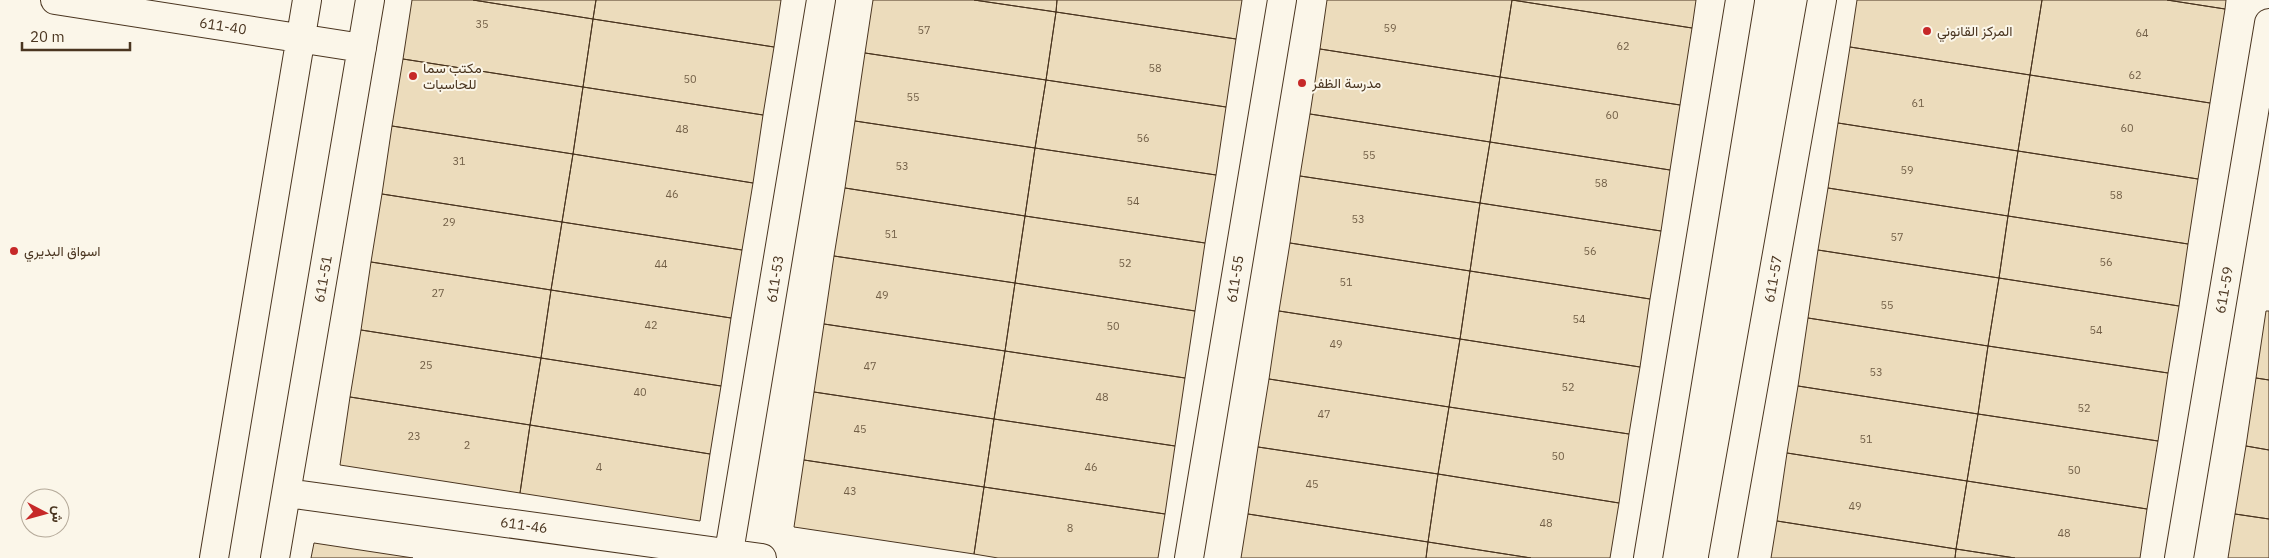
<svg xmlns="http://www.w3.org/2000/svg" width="2269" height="558" viewBox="0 0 2269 558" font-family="'IBM Plex Sans',Vazirmatn,sans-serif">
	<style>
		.building { fill: #ecdcbc; stroke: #4a3520 }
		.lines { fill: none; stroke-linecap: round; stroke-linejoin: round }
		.street-casing { stroke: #4a3520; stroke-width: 30 }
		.street { stroke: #fbf6e9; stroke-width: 28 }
		.poi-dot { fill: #c62828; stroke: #fbf6e9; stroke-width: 2 }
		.labels { text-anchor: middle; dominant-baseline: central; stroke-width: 4; stroke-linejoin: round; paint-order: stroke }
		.number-label { font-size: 11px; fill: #725f47 }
		.street-label { font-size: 14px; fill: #4a3520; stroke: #fbf6e9 }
		.poi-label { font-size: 14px; fill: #4a3520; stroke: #fbf6e9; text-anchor: start }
	</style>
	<rect width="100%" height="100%" fill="#fbf6e9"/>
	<path class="building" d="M412,0H473L593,19L583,87L403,59Z
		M473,0H596L593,19Z
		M596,0H781L774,47L593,19Z
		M873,0H974L1056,12L1046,80L865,53Z
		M974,0H1057L1056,12Z
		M1057,0H1242L1236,39L1056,12Z
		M1327,0H1512L1500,77L1320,49Z
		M1512,0L1692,28L1680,105L1500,77Z
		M1512,0H1696L1692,28Z
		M1857,0H2042L2030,75L1850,47Z
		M2042,0H2167L2225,9L2210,103L2030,75Z
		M2167,0H2226L2225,9Z
		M1056,12L1236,39L1226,107L1046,80Z
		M593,19L774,47L763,115L583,87Z
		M1850,47L2030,75L2018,151L1838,123Z
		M1320,49L1500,77L1490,142L1310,114Z
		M865,53L1046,80L1035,148L855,121Z
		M403,59L583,87L573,154L392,126Z
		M2030,75L2210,103L2198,179L2018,151Z
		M1500,77L1680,105L1670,170L1490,142Z
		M1046,80L1226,107L1216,175L1035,148Z
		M583,87L763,115L753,183L573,154Z
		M1310,114L1490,142L1480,203L1300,176Z
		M855,121L1035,148L1025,216L845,188Z
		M1838,123L2018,151L2008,216L1828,188Z
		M392,126L573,154L562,222L382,194Z
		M1490,142L1670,170L1661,231L1480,203Z
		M1035,148L1216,175L1205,243L1025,216Z
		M2018,151L2198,179L2188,244L2008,216Z
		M573,154L753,183L742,250L562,222Z
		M1300,176L1480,203L1470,271L1290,243Z
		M845,188L1025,216L1015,283L834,256Z
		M1828,188L2008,216L1999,278L1818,250Z
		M382,194L562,222L551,290L371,262Z
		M1480,203L1661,231L1650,299L1470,271Z
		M1025,216L1205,243L1195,311L1015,283Z
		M2008,216L2188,244L2179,306L1999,278Z
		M562,222L742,250L731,318L551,290Z
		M1290,243L1470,271L1460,339L1279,311Z
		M1818,250L1999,278L1988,346L1808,318Z
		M834,256L1015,283L1005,351L824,324Z
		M371,262L551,290L541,358L361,330Z
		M1470,271L1650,299L1640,367L1460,339Z
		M1999,278L2179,306L2168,373L1988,346Z
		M1015,283L1195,311L1185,378L1005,351Z
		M551,290L731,318L721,386L541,358Z
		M1279,311L1460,339L1449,407L1269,379Z
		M2266,311H2269V380L2256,378Z
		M1808,318L1988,346L1978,414L1798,386Z
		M824,324L1005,351L994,419L814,392Z
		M361,330L541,358L530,425L350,397Z
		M1460,339L1640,367L1629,434L1449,407Z
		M1988,346L2168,373L2158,441L1978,414Z
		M1005,351L1185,378L1175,446L994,419Z
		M541,358L721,386L710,454L530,425Z
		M2256,378L2269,380V450L2246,446Z
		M1269,379L1449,407L1438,474L1258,447Z
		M1798,386L1978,414L1967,481L1787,453Z
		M814,392L994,419L984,487L804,460Z
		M350,397L530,425L520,493L340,465Z
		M1449,407L1629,434L1619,503L1438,474Z
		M1978,414L2158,441L2147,509L1967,481Z
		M994,419L1175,446L1165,514L984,487Z
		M530,425L710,454L700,521L520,493Z
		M2246,446L2269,450V519L2235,514Z
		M1258,447L1438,474L1428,542L1248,514Z
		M1787,453L1967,481L1956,549L1777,521Z
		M804,460L984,487L974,554L794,527Z
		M1438,474L1619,503L1610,558H1531L1428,542Z
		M1967,481L2147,509L2140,558H2015L1956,549Z
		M984,487L1165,514L1158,558H998L974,554Z
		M1248,514L1428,542L1426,558H1241Z
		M2235,514L2269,519V558H2228Z
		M1777,521L1956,549L1955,558H1771Z
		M1428,542L1531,558H1426Z
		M314,543L413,558H311Z
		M1956,549L2015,558H1955Z"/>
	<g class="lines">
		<g class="street-casing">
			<path id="street" d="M55,0L362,48
				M287,493L762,558
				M214,558L307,0
				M275,558L370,0
				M728,558L821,0
				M1189,558L1282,0
				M1648,558L1740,0
				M1723,558L1822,0
				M2179,558L2269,23"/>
		</g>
		<use href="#street" class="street"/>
	</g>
	<g class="poi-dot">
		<circle cx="1927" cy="31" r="5"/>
		<circle cx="413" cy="76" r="5"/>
		<circle cx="1302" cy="83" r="5"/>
		<circle cx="14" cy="251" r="5"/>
	</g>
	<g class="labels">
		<g class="number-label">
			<text x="482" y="24">35</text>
			<text x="1390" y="28">59</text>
			<text x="924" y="30">57</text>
			<text x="2142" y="33">64</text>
			<text x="1623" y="46">62</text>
			<text x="1155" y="68">58</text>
			<text x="2135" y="75">62</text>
			<text x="690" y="79">50</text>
			<text x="913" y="97">55</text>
			<text x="1918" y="103">61</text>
			<text x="1612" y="115">60</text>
			<text x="2127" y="128">60</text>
			<text x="682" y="129">48</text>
			<text x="1143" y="138">56</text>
			<text x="1369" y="155">55</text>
			<text x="459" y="161">31</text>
			<text x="902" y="166">53</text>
			<text x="1907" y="170">59</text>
			<text x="1601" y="183">58</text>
			<text x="672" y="194">46</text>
			<text x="2116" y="195">58</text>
			<text x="1133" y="201">54</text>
			<text x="1358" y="219">53</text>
			<text x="449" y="222">29</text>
			<text x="891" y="234">51</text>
			<text x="1897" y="237">57</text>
			<text x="1590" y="251">56</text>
			<text x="2106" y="262">56</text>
			<text x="1125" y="263">52</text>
			<text x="661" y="264">44</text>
			<text x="1346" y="282">51</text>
			<text x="438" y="293">27</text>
			<text x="882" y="295">49</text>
			<text x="1887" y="305">55</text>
			<text x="1579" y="319">54</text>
			<text x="651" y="325">42</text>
			<text x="1113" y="326">50</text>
			<text x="2096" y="330">54</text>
			<text x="1336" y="344">49</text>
			<text x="426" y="365">25</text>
			<text x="870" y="366">47</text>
			<text x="1876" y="372">53</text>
			<text x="1568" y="387">52</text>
			<text x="640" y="392">40</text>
			<text x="1102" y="397">48</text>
			<text x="2084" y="408">52</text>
			<text x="1324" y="414">47</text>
			<text x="860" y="429">45</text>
			<text x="414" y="436">23</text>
			<text x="1866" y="439">51</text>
			<text x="467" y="445">2</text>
			<text x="1558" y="456">50</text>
			<text x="599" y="467">4</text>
			<text x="1091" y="467">46</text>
			<text x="2074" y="470">50</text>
			<text x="1312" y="484">45</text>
			<text x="850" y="491">43</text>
			<text x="1855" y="506">49</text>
			<text x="1546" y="523">48</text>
			<text x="1070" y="528">8</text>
			<text x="2064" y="533">48</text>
		</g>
		<g class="street-label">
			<text transform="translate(223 26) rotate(9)">611-40</text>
			<text transform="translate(323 279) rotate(-80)">611-51</text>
			<text transform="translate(775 279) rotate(-81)">611-53</text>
			<text transform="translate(1235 279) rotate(-81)">611-55</text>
			<text transform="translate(1773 279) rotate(-80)">611-57</text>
			<text transform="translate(2224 290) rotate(-80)">611-59</text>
			<text transform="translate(524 525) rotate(8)">611-46</text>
		</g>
		<g class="poi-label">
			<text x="1937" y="31">المركز القانوني</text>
			<text x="423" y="68">مكتب سما<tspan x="423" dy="16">للحاسبات</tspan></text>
			<text x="1312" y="83">مدرسة الظفر</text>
			<text x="24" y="251">اسواق البديري</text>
		</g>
	</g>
	<g transform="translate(45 513) rotate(96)"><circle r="24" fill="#fbf6e9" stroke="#b4a999"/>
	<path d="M0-4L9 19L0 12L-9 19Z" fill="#c62828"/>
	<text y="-8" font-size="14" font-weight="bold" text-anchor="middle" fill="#4a3520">ش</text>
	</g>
	<path d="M22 42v8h108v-8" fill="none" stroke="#4a3520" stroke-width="2.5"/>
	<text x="30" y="42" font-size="15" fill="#4a3520" stroke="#fbf6e9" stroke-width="4" paint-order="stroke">20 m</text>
</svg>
